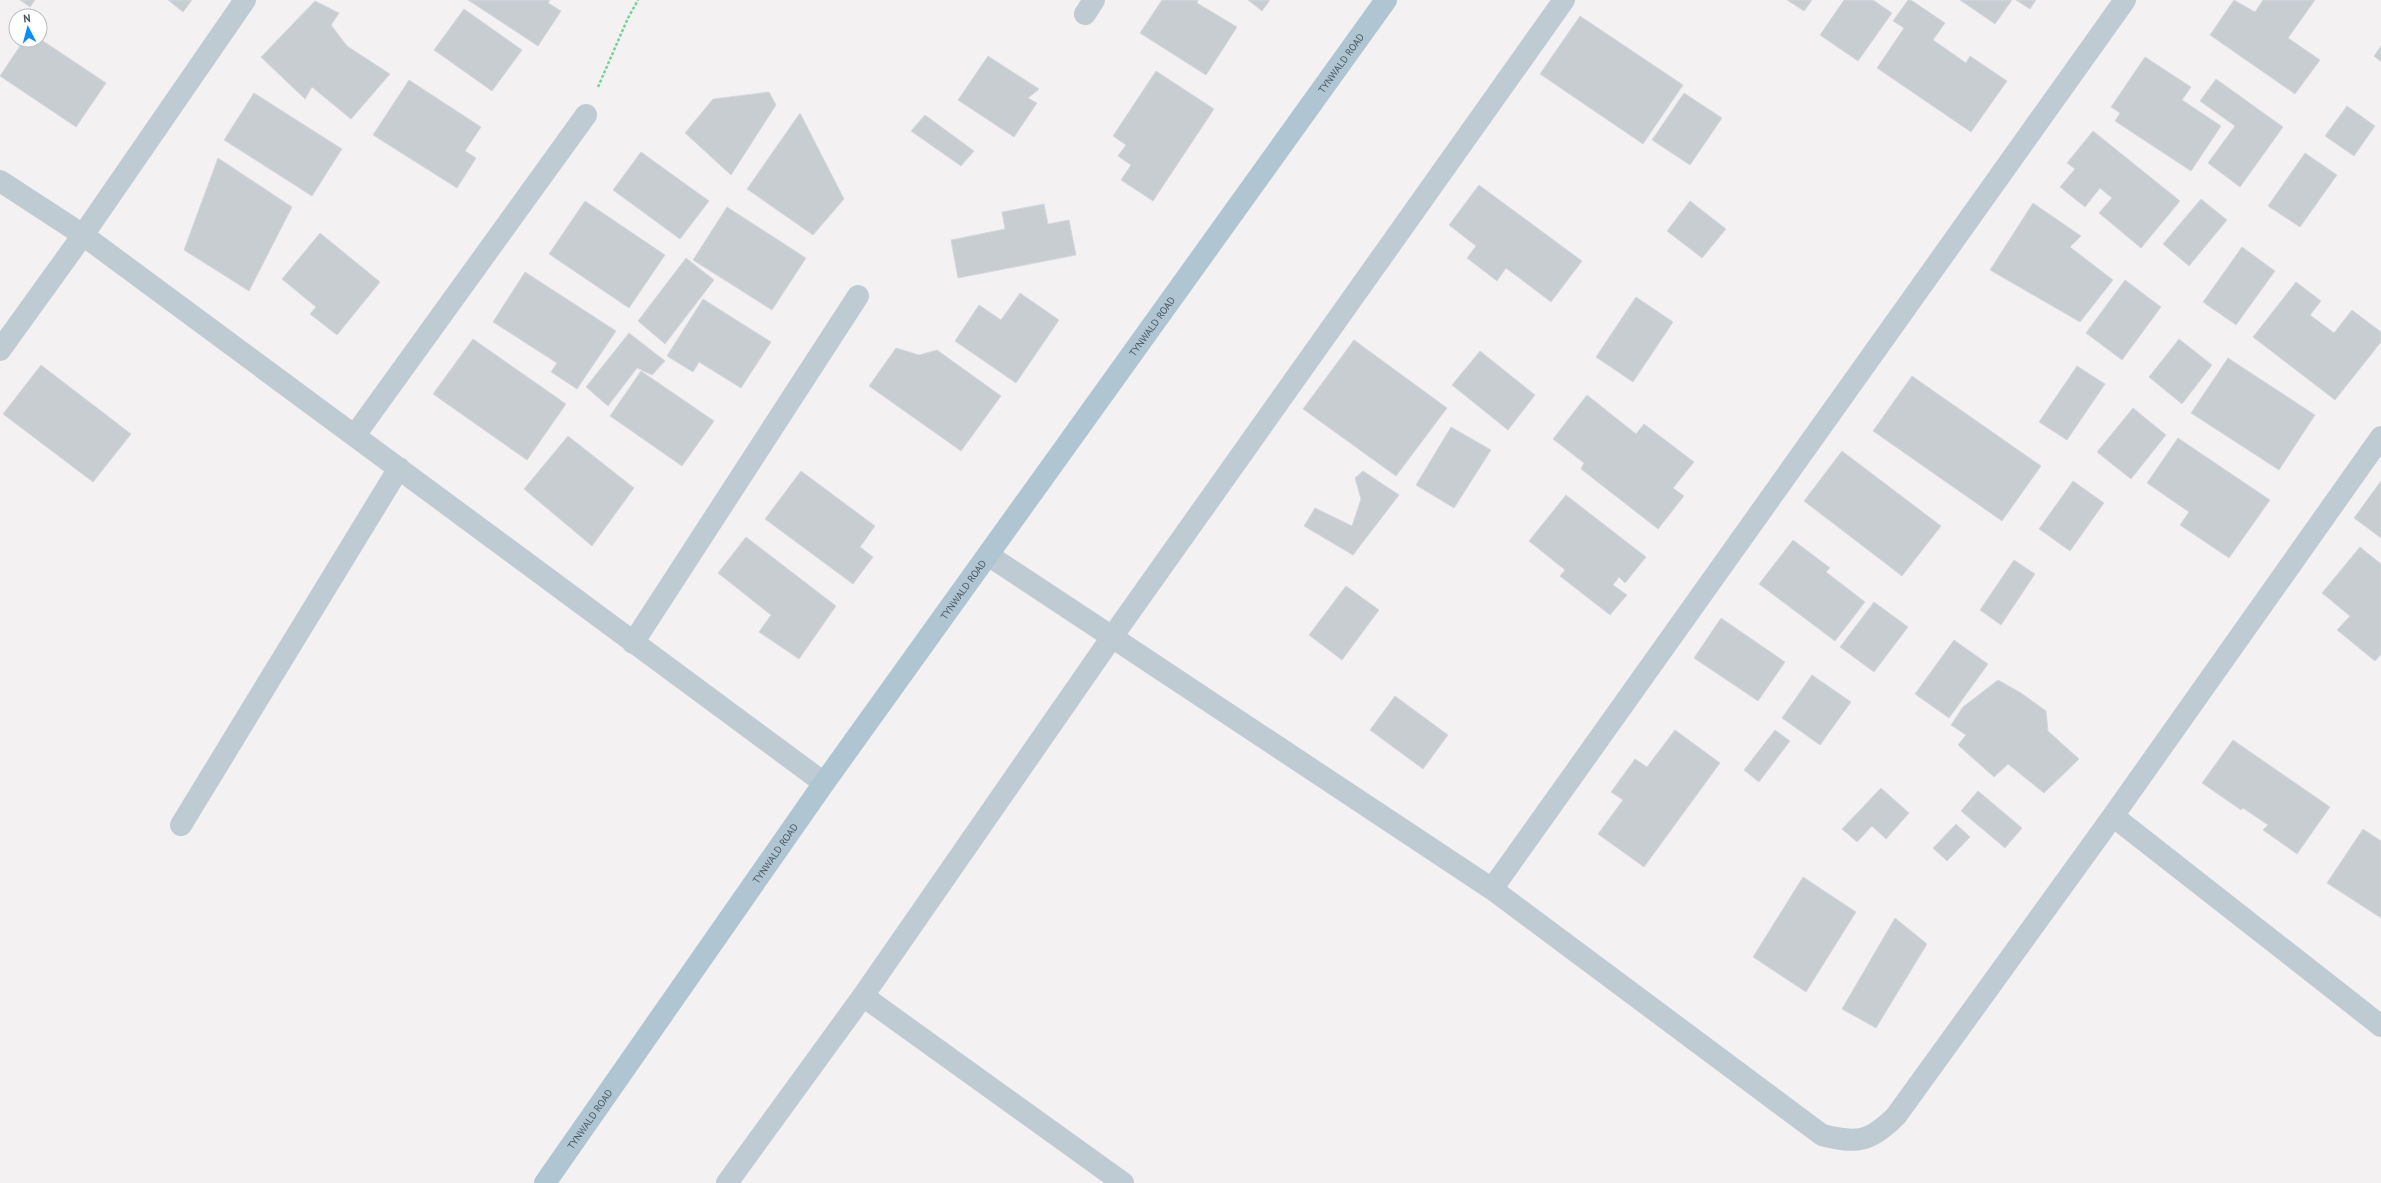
<svg xmlns="http://www.w3.org/2000/svg" width="2381" height="1183" viewBox="0 0 2381 1183" font-family="'PT Sans',sans-serif">
	<style>
		.building { fill: #c8cdd2; stroke: #d5d8dd }
		.lines { fill: none; stroke-linecap: round; stroke-linejoin: round }
		.path { stroke: #72d598; stroke-width: 2.5; stroke-dasharray: 3 2; stroke-linecap: butt }
		.minor { stroke: #becbd2; stroke-width: 22 }
		.major { stroke: #afc5d2; stroke-width: 22 }
		.labels { text-anchor: middle; dominant-baseline: central; stroke-width: 3.5; stroke-linejoin: round; paint-order: stroke }
		.street-label { font-size: 10px; fill: #475861; stroke: #fff }
	</style>
	<rect width="100%" height="100%" fill="#f4f1f2"/>
	<path class="building" d="M20,0H35L30,7Z
		M168,0H192L183,12Z
		M468,0H550L548,3L561,11L538,46Z
		M1162,0H1198L1197,3L1237,27L1206,75L1140,33Z
		M1248,0H1270L1262,11Z
		M1787,0H1812L1804,11Z
		M1844,0H1873L1892,13L1858,61L1820,35Z
		M1908,0H1911L1945,23L1933,40L1966,63L1970,56L2007,81L1971,132L1877,68L1904,28L1893,21Z
		M1960,0H2012L1995,24Z
		M2016,0H2036L2030,9Z
		M2234,0L2255,12L2263,0H2315L2288,38L2320,60L2295,94L2210,35Z
		M315,1L339,13L331,25L347,46L390,74L351,119L312,87L305,99L261,57Z
		M464,9L522,50L492,91L434,50Z
		M1580,16L1683,85L1643,144L1540,74Z
		M40,39L106,83L76,127L0,76L24,40Z
		M2381,46V62L2374,56Z
		M988,56L1039,89L1028,98L1037,103L1014,137L958,100Z
		M2145,57L2191,87L2182,100L2221,126L2191,171L2115,121L2120,113L2111,107Z
		M1156,71L1214,109L1153,201L1121,180L1131,165L1118,156L1126,145L1113,136Z
		M2216,79L2283,127L2240,187L2208,163L2235,126L2200,101Z
		M409,80L481,127L465,151L476,158L457,188L373,135Z
		M769,92L776,105L731,175L685,133L713,99Z
		M254,93L342,149L312,196L224,140Z
		M1684,93L1722,118L1690,165L1652,140Z
		M2347,106L2375,126L2354,156L2325,136Z
		M800,113L844,199L813,235L747,189Z
		M925,115L974,151L961,166L911,131Z
		M2093,131L2180,201L2141,248L2099,213L2112,198L2100,188L2085,207L2060,187L2075,169L2067,163Z
		M641,152L709,201L680,239L613,190Z
		M2305,153L2337,175L2300,227L2268,206Z
		M218,158L292,207L249,291L184,250Z
		M1479,185L1582,261L1551,302L1506,268L1497,281L1467,258L1476,246L1449,225Z
		M2201,199L2227,220L2189,266L2163,244Z
		M585,201L665,255L629,308L549,254Z
		M1690,201L1726,229L1702,258L1667,231Z
		M2033,203L2081,236L2070,247L2113,280L2080,322L1990,270Z
		M1044,204L1048,224L1069,220L1076,255L958,278L951,240L1005,229L1002,212Z
		M727,207L806,258L772,310L693,260Z
		M320,233L380,282L337,335L310,314L316,307L282,279Z
		M2242,247L2275,271L2236,325L2203,302Z
		M686,258L714,280L665,344L638,321Z
		M525,272L616,331L577,389L551,372L557,363L493,322Z
		M2125,280L2161,307L2122,360L2086,333Z
		M2296,282L2321,301L2310,315L2334,333L2352,310L2381,332V342L2335,400L2253,337Z
		M1020,293L1059,320L1016,383L955,341L979,305L1001,320Z
		M1636,297L1673,322L1633,382L1596,357Z
		M703,299L771,342L741,388L699,362L693,372L667,356Z
		M629,333L665,361L652,375L637,368L608,406L586,387Z
		M473,339L566,404L527,460L433,394Z
		M2179,339L2212,365L2182,404L2149,377Z
		M1354,340L1447,408L1396,476L1303,409Z
		M896,348L919,355L937,350L1001,396L961,451L869,386Z
		M1480,351L1535,395L1508,430L1452,385Z
		M2228,358L2315,415L2279,470L2191,413Z
		M41,365L131,434L93,482L3,414Z
		M2077,366L2105,384L2067,440L2039,422Z
		M641,371L714,421L682,466L610,416Z
		M1912,376L2041,466L2002,521L1873,431Z
		M1587,395L1636,434L1644,424L1694,462L1673,488L1684,496L1658,529L1581,469L1584,463L1553,439Z
		M2133,408L2166,435L2131,479L2097,452Z
		M1451,427L1491,450L1454,508L1416,485Z
		M568,436L634,488L592,546L524,489Z
		M2178,438L2270,500L2229,558L2180,525L2189,512L2147,483Z
		M1842,451L1941,526L1902,576L1804,501Z
		M801,471L875,526L860,547L873,557L853,584L765,519Z
		M1363,471L1399,495L1353,555L1304,526L1315,508L1352,526L1361,499L1355,478Z
		M2073,481L2104,503L2070,551L2039,529Z
		M2381,481V538L2354,518Z
		M1566,495L1646,557L1625,583L1619,577L1613,585L1627,595L1610,615L1560,576L1565,570L1529,541Z
		M746,537L836,606L799,659L759,632L771,615L718,573Z
		M1793,540L1830,568L1826,572L1865,602L1835,641L1759,584Z
		M2360,547L2381,564V654L2375,661L2337,630L2350,616L2322,593Z
		M2014,560L2035,574L2001,625L1980,610Z
		M1346,586L1379,610L1342,660L1309,635Z
		M1874,602L1908,627L1874,672L1840,647Z
		M1721,618L1785,662L1758,701L1694,658Z
		M1954,640L1988,664L1949,718L1915,694Z
		M1812,675L1851,702L1820,745L1782,718Z
		M1998,680L2021,693L2046,711L2048,731L2079,759L2044,793L2008,764L1994,777L1958,745L1966,735L1951,725L1963,707Z
		M1395,696L1448,735L1423,769L1370,730Z
		M1675,730L1720,763L1644,867L1598,834L1623,800L1611,792L1635,759L1647,767Z
		M1775,730L1790,741L1759,782L1744,770Z
		M2233,740L2330,807L2297,854L2263,830L2268,825L2243,808L2241,810L2202,783Z
		M1881,788L1909,813L1886,839L1872,826L1857,842L1842,829Z
		M1978,791L2022,828L2005,848L1961,811Z
		M1956,824L1970,837L1947,861L1933,848Z
		M2363,829L2381,841V918L2327,883Z
		M1803,877L1856,912L1806,992L1753,957Z
		M1895,918L1927,944L1876,1028L1842,1009Z"/>
	<g class="lines">
		<path class="path" d="M598,87L628,18L638,0"/>
		<path class="minor" d="M1564,0L1112,637L1492,889L1822,1135C1857,1144 1870,1142 1896,1116L2113,816L2381,437
			M1085,14L1094,0
			M0,181L83,235L824,783
			M0,350L83,235L245,0
			M355,435L586,115
			M633,643L858,296
			M2113,816L2381,1026
			M181,825L399,468
			M1492,889L2125,0
			M863,996L1123,1183
			M727,1183L863,996L1112,637L988,555"/>
		<path class="major" id="s1" d="M545,1183L824,783L1386,0"/>
	</g>
	<g class="labels">
		<g class="street-label">
			<text stroke="none"><textPath href="#s1" startOffset="1374">TYNWALD ROAD</textPath></text>
			<text stroke="none"><textPath href="#s1" startOffset="1050">TYNWALD ROAD</textPath></text>
			<text stroke="none"><textPath href="#s1" startOffset="726">TYNWALD ROAD</textPath></text>
			<text stroke="none"><textPath href="#s1" startOffset="402">TYNWALD ROAD</textPath></text>
			<text stroke="none"><textPath href="#s1" startOffset="78">TYNWALD ROAD</textPath></text>
		</g>
	</g>
	<g transform="translate(28 28) rotate(354)"><circle r="19" fill="#ffffff" stroke="#b5bcc0"/>
	<path d="M0-3L7 15L0 10L-7 15Z" fill="#098df6"/>
	<text y="-6" font-size="11" font-weight="bold" text-anchor="middle" fill="#475861">N</text>
	</g>
</svg>
